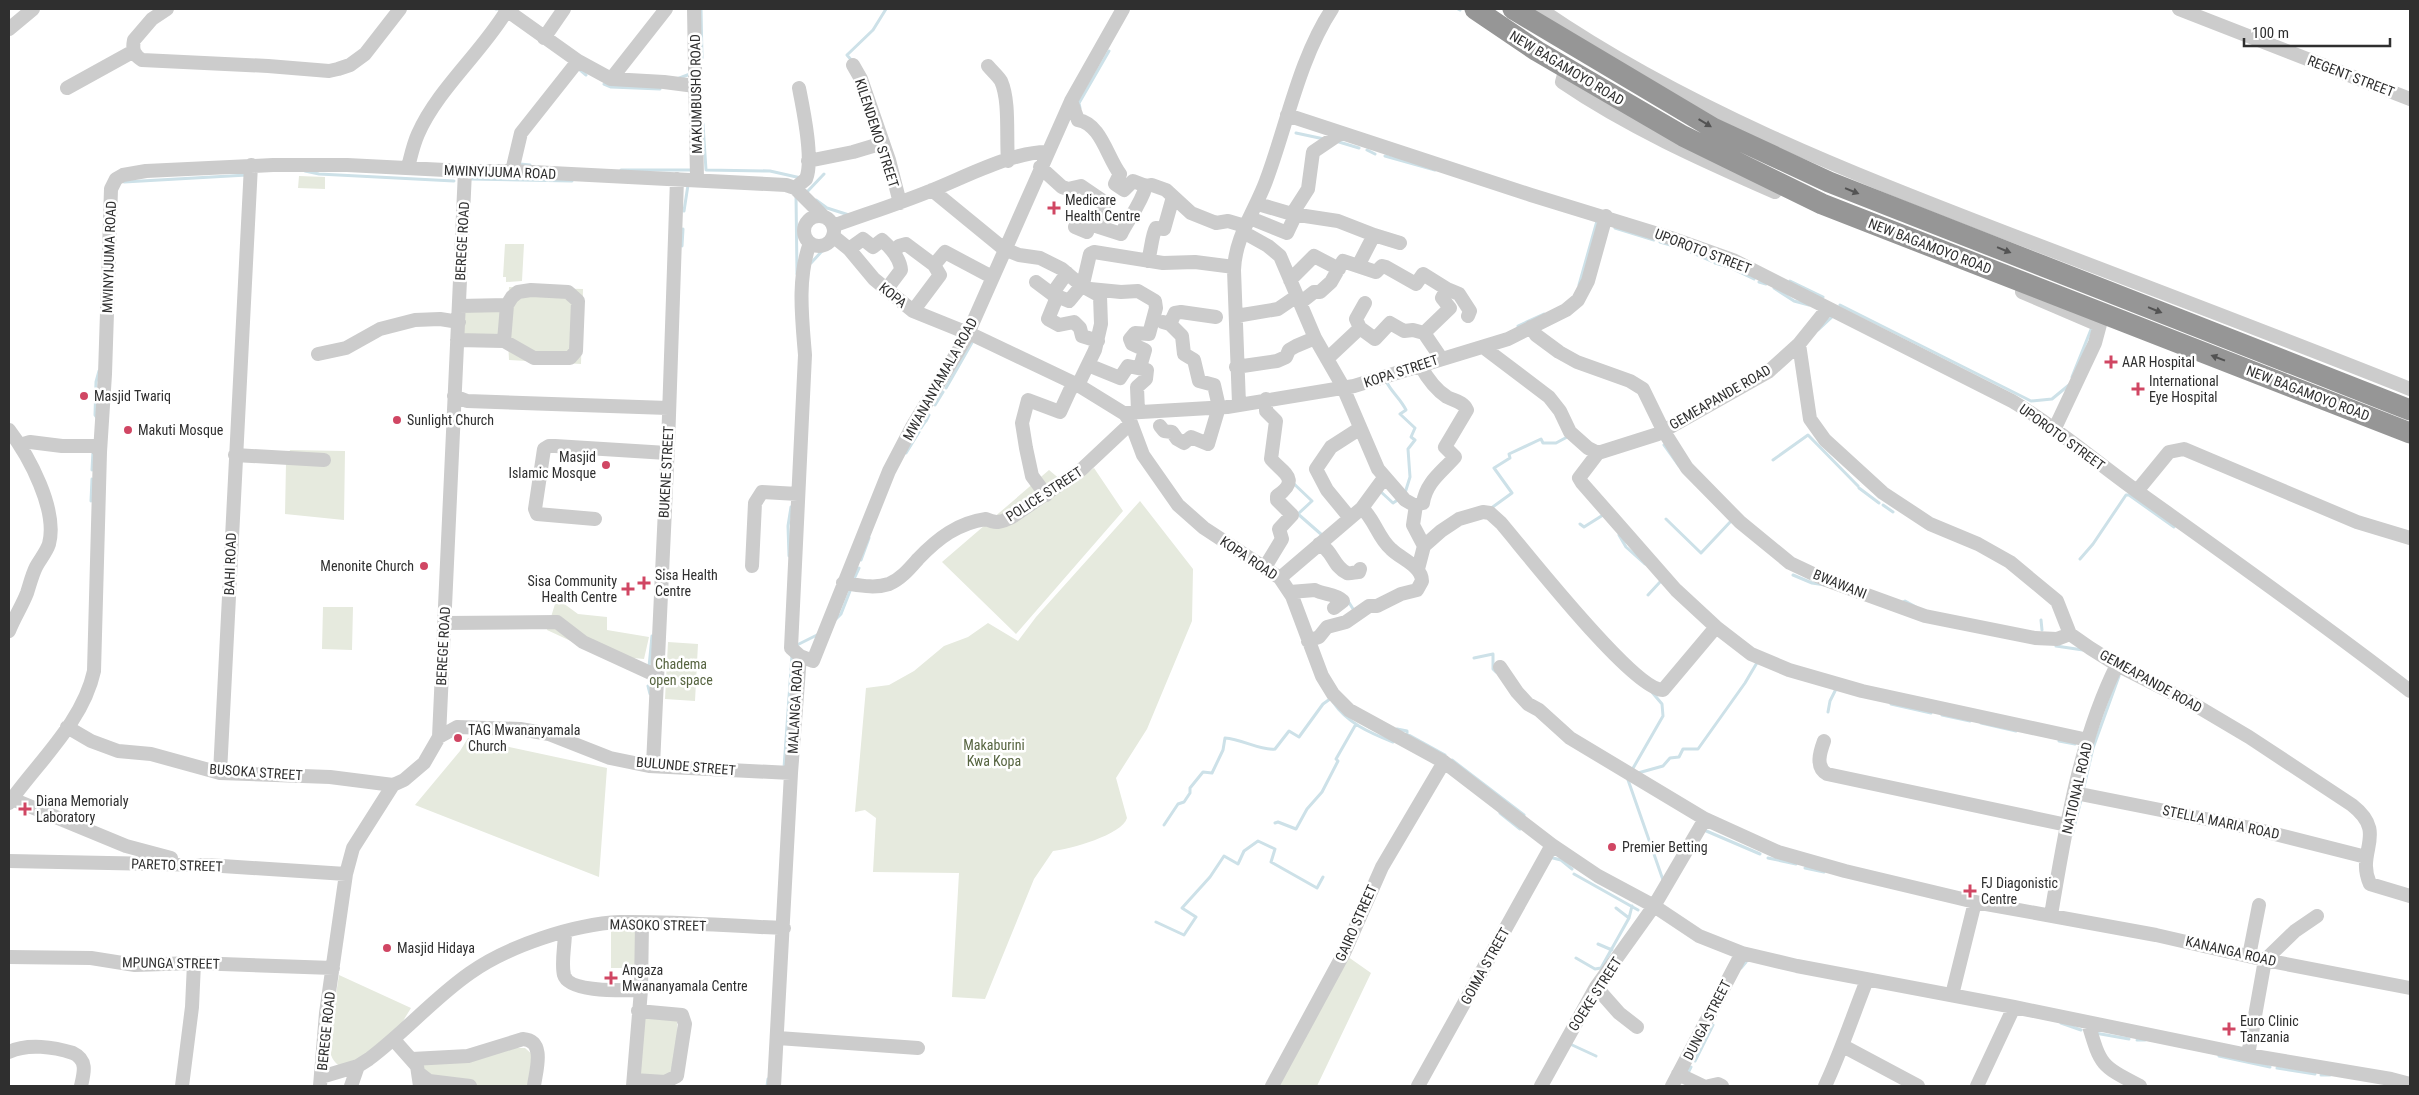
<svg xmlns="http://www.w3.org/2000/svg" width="2419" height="1095" viewBox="0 0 2419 1095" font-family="'Roboto Condensed',sans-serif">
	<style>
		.green { fill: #e6eade }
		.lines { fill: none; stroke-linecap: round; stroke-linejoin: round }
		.stream { stroke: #cde1e8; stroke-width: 3 }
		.minor { stroke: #ccc; stroke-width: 14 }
		.highway { stroke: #969696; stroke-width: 21 }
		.oneway { fill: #535353 }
		.poi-dot { fill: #d04663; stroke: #fff; stroke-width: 2 }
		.labels { text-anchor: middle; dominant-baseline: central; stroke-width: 5; stroke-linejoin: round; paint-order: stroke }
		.street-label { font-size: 14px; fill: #2f2f2f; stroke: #fff }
		.poi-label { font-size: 14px; fill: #2f2f2f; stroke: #fff; text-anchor: start }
		.park-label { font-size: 14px; fill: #576541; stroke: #fff }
	</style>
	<rect width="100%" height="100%" fill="#fff"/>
	<path class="green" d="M299,176L325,177V189L298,188Z
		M505,244H524L522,281L506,282V277H503Z
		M509,287L583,289L581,364L509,360L508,340L462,338L463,305L508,306Z
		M290,450L345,451L344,520L285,514L286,463Z
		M1094,468L1123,511L1016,634L942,562L1049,470L1068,486Z
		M1140,501L1193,569L1192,621L1147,729L1116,778L1127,818C1122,835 1070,849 1053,851L1034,879L985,999L952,997L959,873L873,872L876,818L865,810L855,812L866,688L889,685L914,671L944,646L968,637L988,623L1018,641L1036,617Z
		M563,603L578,614L607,617V630L649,637L644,659L601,655L547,630L555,604Z
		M323,607H353L352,650L322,649Z
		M668,642L698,644L695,701L665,699Z
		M468,738L607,768L599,877L415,805L460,751Z
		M611,929L637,930L636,968H611Z
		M1344,954L1371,973L1317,1086H1276Z
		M339,975L411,1008L400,1026L350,1068C340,1067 335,1065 331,1055L333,1014Z
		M640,1014L677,1016L678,1052L670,1080L636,1075Z
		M482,1048H525L534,1056L533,1086H455L422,1081V1062Z"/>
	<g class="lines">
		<path class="stream" d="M496,9H497
			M701,9L702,58
			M1458,9L1460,10
			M853,62L847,55L873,30L886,9
			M579,69L586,75
			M677,79L690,74
			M604,84L611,87L660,89
			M1080,108L1079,103L1109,51
			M703,124L706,170L770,171L801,178
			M1296,133L1324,139
			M1339,142L1359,148
			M1367,150L1375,154
			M1385,156L1435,170
			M520,164L530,165
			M621,170H692
			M305,171L319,174L454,181
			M470,179L572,181
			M124,182L247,175
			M806,193L824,174
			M796,195L797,274
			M816,200L827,208L849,215
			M684,211L688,185
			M1615,228L1654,240
			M1660,242L1674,246
			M682,246L683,229
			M1686,250L1711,261
			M811,263L823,250L835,244
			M1715,263L1729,267L1754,279
			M1790,281L1823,297
			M1759,282L1766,284
			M1579,285L1597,221
			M1774,288L1794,301L1809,305
			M1840,305L2031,401L2052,399L2069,385
			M1518,326L1544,314
			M1818,330L1833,316
			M2072,377L2092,327
			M1386,381C1392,393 1400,398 1406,410L1400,414L1415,428L1411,437L1415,440L1408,449L1410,477L1405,493
			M946,388L974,339
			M935,405L943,392
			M97,418L95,415L96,382L99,371
			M926,421L929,415
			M921,428L925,422
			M1664,445L1679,466
			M906,453L919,432
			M1773,460L1808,435L1858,486
			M92,470L93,451
			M1292,482L1312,501L1298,514L1322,535
			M1859,488L1879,503
			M1380,491L1393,503L1399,499
			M91,501L92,479
			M1883,505L1893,512
			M1490,509L1512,493L1494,468L1510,458L1509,454L1541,439L1543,443H1556L1569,436
			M1666,519L1701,553L1732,520
			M1580,524L1584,527L1603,515
			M1619,535L1626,547L1645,564
			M789,556L788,526L791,507
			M2080,559L2093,544L2126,495H2129L2174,527
			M861,560L869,538
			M1793,575L1812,583L1825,585
			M853,581L859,568
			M1648,595L1660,582
			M1348,601L1355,612
			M1901,603L1905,601L1916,607
			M836,619L841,614L850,591
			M2041,620L2042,630
			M795,646L819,634
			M2056,646L2083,650
			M1474,658L1493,654V669L1496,672
			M649,667L652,636
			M648,686L650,694
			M1333,702C1347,723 1370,733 1393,742
			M1891,704L1931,713
			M1828,712L1830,701L1837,687
			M1942,715L1970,721
			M1981,723L2016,731
			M1397,729L1407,731V734L1445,755
			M2059,741L2075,744
			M1452,760L1524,815
			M784,768L792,655
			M1632,770L1663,716L1662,704L1651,691
			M1638,773L1663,766L1670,758L1679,757L1683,749H1698L1745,683L1758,661
			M1627,777L1663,880
			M2083,791L2093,748L2119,676
			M1500,813L1520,829
			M1275,823L1278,822L1296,829L1307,809L1322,792L1338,761L1336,759L1356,724
			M1164,825L1178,804L1184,802L1190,793V788L1203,772L1212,773L1223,750L1225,738C1242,739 1261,751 1275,749L1289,731L1299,737L1323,704L1330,699
			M1704,830L1760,854
			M2072,835L2081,800
			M1549,857L1561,860L1572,869
			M1768,858L1796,864
			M1805,868L1824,872
			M1574,874L1638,910
			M1616,908L1629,918
			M1156,922L1184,935L1196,917L1182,908L1210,877L1224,856L1238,864L1244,851L1258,841L1275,849L1271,862L1317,888L1323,877
			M1598,944L1612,950
			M1576,958L1595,969L1601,968L1629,918L1632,906
			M1741,968L1746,962
			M2061,1023L2081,1030
			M2095,1033L2129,1039
			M2137,1040H2145
			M1570,1044L1596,1056
			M2219,1056L2270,1067
			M1695,1061L1713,1025
			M2277,1068L2315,1074
			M1687,1075L1691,1067
			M2321,1075H2330
			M767,1086L768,1079"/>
		<path class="minor" d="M167,9L152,19L134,40C132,50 134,55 142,60L268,66L329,71L338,69L350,65L365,54L400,9
			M505,9L578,61L611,79L664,82L695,86
			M694,9L697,179
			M1540,9C1684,108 1846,171 2009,234C2143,285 2277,336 2410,389
			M2179,9L2410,99
			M9,29L33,9
			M544,38L564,9
			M853,65L861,79L889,160L900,203
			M988,66C992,71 998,76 1001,81C1010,101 1006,137 1008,161
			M1566,68L1562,82C1628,127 1702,160 1775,192
			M611,79L666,9
			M67,88L134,51
			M1071,101L1078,120C1101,124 1107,157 1120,174L1115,184L1124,190L1133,181L1146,186L1152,185L1166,190L1191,213L1216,223L1228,221L1245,226
			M1287,115L1531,195L1674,239L1733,260L2012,401C2056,427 2096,462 2138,492C2229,557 2321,622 2410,691
			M808,161L853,152L883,143
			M408,167C411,156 413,145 418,134C437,90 482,52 507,10
			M1040,167L1062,187L1068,189L1081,186L1103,201L1104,207L1095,226
			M512,171L521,133L578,61
			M795,188L806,179C814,160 803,108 799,88
			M932,190L1004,249L1019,255L1040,258L1062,269L1082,286L1100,296L1101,324L1095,350L1078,385L1071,388L1060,412L1028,400L1022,423L1026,448L1032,476L1046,495
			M1258,204L1292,214L1338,221L1374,235
			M1292,214L1308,189L1313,152L1341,133
			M804 231a15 15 0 1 1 30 0a15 15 0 1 1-30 0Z
			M1250,218L1287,233L1296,214
			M833,226C866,214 898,204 930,191C963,178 1012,152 1046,152
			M1075,227L1087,232L1089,226L1093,225L1121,234C1129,218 1141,204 1146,186
			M1243,232L1268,246L1280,256L1315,338L1342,385L1378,469L1405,500L1414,505L1423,503C1426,482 1442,472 1455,457L1445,447L1467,410C1463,401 1454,401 1447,397C1436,390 1426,376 1420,365
			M833,236L849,249L874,279L913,311L975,336L1078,385L1125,414L1131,423L1143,455L1178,505L1204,528L1280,578L1292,596L1322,676L1333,694L1349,710L1444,762L1552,845L1598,876L1654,906L1699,936L1742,953L1797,966L2014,1007L2248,1055L2391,1079L2410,1084
			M810,243C797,278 802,318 805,355L791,648L800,656L813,661L889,471L912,427L966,338L1071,101L1123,9
			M849,249L863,239L873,247L882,240C891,248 900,258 901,270L886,290
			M894,253L899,246L906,244L934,265L945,252L992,277
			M1148,261C1151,251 1152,234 1156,228L1164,229L1173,197
			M1358,266L1374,235L1400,243
			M1290,280L1314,256L1339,269
			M1036,282L1052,294L1069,301L1083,284L1090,254L1094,252L1163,263L1195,262L1234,267
			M1090,289L1121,292L1138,291L1155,301L1156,308L1149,334L1135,333L1130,339L1132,344L1145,350L1140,367
			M2022,292L2099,325
			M1052,294L1067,273
			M1057,297L1048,319L1059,325L1074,322L1080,328L1082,336L1098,341
			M1300,303L1314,292H1320L1331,282L1343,261L1376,272L1382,266L1386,267L1416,284L1423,274L1447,289
			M913,311L940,275L934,265
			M1236,316L1278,309L1297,296
			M1163,322L1170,324L1175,313L1181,312L1216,317
			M1531,327L1536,335L1559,352L1577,362L1630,381L1643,389L1663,430L1687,468L1740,522L1790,563L1826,580L1925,616L2035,638L2057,639L2070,634
			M1360,328L1375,339L1390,323L1404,331L1413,330L1424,333L1441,358
			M1424,333L1450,308L1442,298L1447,289L1459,294L1470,311L1468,316
			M457,340L504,341L534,358H570L576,351L578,301L568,292L531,290L518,292L512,297L507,305L459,306
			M504,341L507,305
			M1799,344L1810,419L1825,440L1883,493L1930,524L1978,544L2010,562L2057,601L2070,634L2090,648L2117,665L2190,702L2249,737L2352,805C2389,834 2355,851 2370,884L2410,896
			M1483,347L1549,397L1560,411L1570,432L1588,448L1598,453L1658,434L1768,372L1799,344L1828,308
			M318,354L346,348L380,329L415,320L440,319L459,322
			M1327,359L1360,328L1356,319L1365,303
			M1088,365L1120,378L1128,366L1147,370L1146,379L1137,387L1138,411
			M1236,367L1277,361L1286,357L1289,350L1296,346L1315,338
			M454,396L467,401L668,408
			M1239,404L1234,270C1235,237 1255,211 1266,181C1287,125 1299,59 1332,9
			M1124,413L1227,407L1354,386L1508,339L1566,310L1578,300L1588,281L1606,216
			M1160,426L1164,431L1172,432L1177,439L1184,443L1191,437L1208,444L1219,407L1214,385L1199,381L1194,360L1184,354L1182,336L1170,324
			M9,430C29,456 58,510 49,544C46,553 40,559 36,567C32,575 30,584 27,593C22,606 14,618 9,631
			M2054,430L2095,343L2102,317
			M20,445L30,442L62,446H95L100,452
			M1598,453L1579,478L1582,483L1676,590L1716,627L1751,654L1789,670L1862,691L2088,740
			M235,455L324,460
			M2137,491L2169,452L2184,449L2357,522L2410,538
			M1416,505L1413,525L1424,546
			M1350,518L1327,490L1316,469L1331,447L1359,429
			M595,519L537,514L535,509L544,449L549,446H555L667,453
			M1319,544C1333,550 1333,567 1347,573C1350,574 1355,572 1359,572L1360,569
			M752,566L755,503L762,492L798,494
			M1265,567L1282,539L1279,529L1292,515L1277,500V496C1301,479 1283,473 1271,459L1276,421L1266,411V399
			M1418,569L1424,546L1441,531L1459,519L1483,512L1490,513L1501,523C1525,551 1633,690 1663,690L1716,627
			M1280,578L1362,508L1384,478
			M843,583C858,585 874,589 889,584C901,579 910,568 918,559C938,538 958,523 986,519C996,524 1002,522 1012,517L1082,469L1131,423
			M1290,592L1315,590C1324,595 1335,593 1343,601L1334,608
			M445,623L557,622L583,642L657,676
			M1308,641L1319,637L1327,627L1346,622L1369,606H1377L1401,594L1417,590L1422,581C1422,566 1401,559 1391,549C1378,538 1375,520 1362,508
			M1500,667L1517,692L1528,704L1539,710L1570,738L1705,819L1778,852L1845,871L1975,902L2156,935L2265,960L2410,988
			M67,727L91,741L118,751L151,754L220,773L330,777L393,785
			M439,737L457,727L520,729L549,734L610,758L649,766L791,773
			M1824,741C1820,752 1815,767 1827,774L2067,825
			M653,765L668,445L677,179
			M220,773L251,165
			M2075,793L2251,828L2366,857
			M9,800L17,801L126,846L171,858
			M9,803C38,762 83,722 94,671L100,452L105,374L111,189L116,179L123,175L146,171L273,165H347L465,171H512L786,185L795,188L824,217
			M9,861L207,865L346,874
			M2051,915C2065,832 2079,741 2117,665
			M565,932C565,945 561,963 564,975C569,993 625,990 641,990
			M2249,956L2259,905
			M9,957L91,958L135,965L194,963L333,968
			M1596,987L1619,1013L1637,1027
			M1952,995L1975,902
			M2088,1023C2101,1066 2100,1065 2140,1086
			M778,1038L918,1048
			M394,1040L417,1066L420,1086
			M1843,1046L1918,1086
			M9,1052C28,1043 54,1047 73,1053C88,1060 84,1073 81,1086
			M2248,1055L2265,960L2295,931L2317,916
			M412,1059L468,1056L523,1039C546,1041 536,1070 534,1086
			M420,1074L429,1081L470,1086
			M1678,1074L1703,1086
			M321,1077L358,1066L369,1059C405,1032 434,998 470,973C508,946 574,924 620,922C674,921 729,926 784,928
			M634,1080L665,1082L677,1076L685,1024L682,1015L638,1011
			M182,1086L192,1007L194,963
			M320,1086L326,1013L346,874L353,848L393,785L404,780L424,763L439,737L465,171
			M351,1086L358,1066
			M633,1086L641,990L642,923
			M774,1086L791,773L800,656
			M1272,1086L1344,953L1382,867L1444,762
			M1418,1086L1552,845
			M1541,1086L1596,987L1654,906L1705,819
			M1672,1086L1742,953
			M1709,1086L1718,1084L1722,1086
			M1825,1086C1841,1052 1853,1015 1867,980
			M1977,1086L2014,1007"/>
		<path class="highway" d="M1475,9L1537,51L1683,136L1822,204L2410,433
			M1513,9L1713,128L1829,182L2410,410"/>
	</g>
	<defs><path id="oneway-solid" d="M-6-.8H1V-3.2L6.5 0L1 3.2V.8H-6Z" transform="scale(1.25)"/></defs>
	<g class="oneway">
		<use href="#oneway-solid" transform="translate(1705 123) rotate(31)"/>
		<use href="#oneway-solid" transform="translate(1852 191) rotate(22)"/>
		<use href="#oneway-solid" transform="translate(2004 250) rotate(22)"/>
		<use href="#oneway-solid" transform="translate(2155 310) rotate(22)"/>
		<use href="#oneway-solid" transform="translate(2218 358) rotate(-159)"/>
	</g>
	<g class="poi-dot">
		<path d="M1051.5 200.5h5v5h5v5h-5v5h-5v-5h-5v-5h5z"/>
		<path d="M2108.5 354.5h5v5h5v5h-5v5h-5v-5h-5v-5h5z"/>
		<path d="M2135.5 381.5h5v5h5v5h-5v5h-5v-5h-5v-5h5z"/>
		<circle cx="84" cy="396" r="5"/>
		<circle cx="397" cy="420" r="5"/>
		<circle cx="128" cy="430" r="5"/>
		<circle cx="606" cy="465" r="5"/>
		<circle cx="424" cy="566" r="5"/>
		<path d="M641.5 575.5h5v5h5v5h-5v5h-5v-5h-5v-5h5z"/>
		<path d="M625.5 581.5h5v5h5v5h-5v5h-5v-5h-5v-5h5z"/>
		<circle cx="458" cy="738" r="5"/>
		<path d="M22.5 801.5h5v5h5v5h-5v5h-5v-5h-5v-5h5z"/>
		<circle cx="1612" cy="847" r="5"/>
		<path d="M1967.5 883.5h5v5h5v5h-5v5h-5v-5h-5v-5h5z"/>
		<circle cx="387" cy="948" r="5"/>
		<path d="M608.5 970.5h5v5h5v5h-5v5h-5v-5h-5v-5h5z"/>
		<path d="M2226.5 1021.5h5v5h5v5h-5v5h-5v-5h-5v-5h5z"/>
	</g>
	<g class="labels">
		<g class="street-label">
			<text transform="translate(1567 68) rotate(31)">NEW BAGAMOYO ROAD</text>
			<text transform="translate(2351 76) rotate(21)">REGENT STREET</text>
			<text transform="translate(696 94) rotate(-91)">MAKUMBUSHO ROAD</text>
			<text transform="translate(877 133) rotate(72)">KILENDEMO STREET</text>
			<text transform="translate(500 172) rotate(2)">MWINYIJUMA ROAD</text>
			<text transform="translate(462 241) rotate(-87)">BEREGE ROAD</text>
			<text transform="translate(1930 246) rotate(21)">NEW BAGAMOYO ROAD</text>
			<text transform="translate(1703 251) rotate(21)">UPOROTO STREET</text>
			<text transform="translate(109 257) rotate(-88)">MWINYIJUMA ROAD</text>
			<text transform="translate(893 295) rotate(39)">KOPA</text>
			<text transform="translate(1401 371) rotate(-18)">KOPA STREET</text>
			<text transform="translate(940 379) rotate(-61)">MWANANYAMALA ROAD</text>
			<text transform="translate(2308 393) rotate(21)">NEW BAGAMOYO ROAD</text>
			<text transform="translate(1720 397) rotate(-30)">GEMEAPANDE ROAD</text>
			<text transform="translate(2062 437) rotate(36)">UPOROTO STREET</text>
			<text transform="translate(666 472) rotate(-87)">BUKENE STREET</text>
			<text transform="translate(1044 494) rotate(-33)">POLICE STREET</text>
			<text transform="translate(1249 558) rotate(34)">KOPA ROAD</text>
			<text transform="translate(230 564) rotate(-88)">BAHI ROAD</text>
			<text transform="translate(1840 584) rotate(22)">BWAWANI</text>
			<text transform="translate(443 646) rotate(-87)">BEREGE ROAD</text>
			<text transform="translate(2151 681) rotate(29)">GEMEAPANDE ROAD</text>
			<text transform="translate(795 707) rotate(-87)">MALANGA ROAD</text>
			<text transform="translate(686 766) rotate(5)">BULUNDE STREET</text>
			<text transform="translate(256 772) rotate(4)">BUSOKA STREET</text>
			<text transform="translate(2077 788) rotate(-77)">NATIONAL ROAD</text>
			<text transform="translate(2221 822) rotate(12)">STELLA MARIA ROAD</text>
			<text transform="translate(177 865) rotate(2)">PARETO STREET</text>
			<text transform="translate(1356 923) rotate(-66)">GAIRO STREET</text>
			<text transform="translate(658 925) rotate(1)">MASOKO STREET</text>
			<text transform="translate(2231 951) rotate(13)">KANANGA ROAD</text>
			<text transform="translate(171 963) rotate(1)">MPUNGA STREET</text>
			<text transform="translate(1485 966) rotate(-61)">GOIMA STREET</text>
			<text transform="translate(1595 994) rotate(-57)">GOEKE STREET</text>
			<text transform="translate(1707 1020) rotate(-63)">DUNGA STREET</text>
			<text transform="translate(326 1031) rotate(-84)">BEREGE ROAD</text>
		</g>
		<g class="poi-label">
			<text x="1065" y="200">Medicare<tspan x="1065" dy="16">Health Centre</tspan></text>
			<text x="2122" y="362">AAR Hospital</text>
			<text x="2149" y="381">International<tspan x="2149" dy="16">Eye Hospital</tspan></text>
			<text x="94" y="396">Masjid Twariq</text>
			<text x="407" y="420">Sunlight Church</text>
			<text x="138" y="430">Makuti Mosque</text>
			<text x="596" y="457" text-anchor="end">Masjid<tspan x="596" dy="16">Islamic Mosque</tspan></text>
			<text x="414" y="566" text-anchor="end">Menonite Church</text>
			<text x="655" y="575">Sisa Health<tspan x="655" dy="16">Centre</tspan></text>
			<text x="617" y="581" text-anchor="end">Sisa Community<tspan x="617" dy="16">Health Centre</tspan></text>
			<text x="468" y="730">TAG Mwananyamala<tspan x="468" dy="16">Church</tspan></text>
			<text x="36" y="801">Diana Memorialy<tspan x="36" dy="16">Laboratory</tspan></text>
			<text x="1622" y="847">Premier Betting</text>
			<text x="1981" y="883">FJ Diagonistic<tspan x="1981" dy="16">Centre</tspan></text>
			<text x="397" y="948">Masjid Hidaya</text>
			<text x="622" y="970">Angaza<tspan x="622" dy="16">Mwananyamala Centre</tspan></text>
			<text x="2240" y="1021">Euro Clinic<tspan x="2240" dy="16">Tanzania</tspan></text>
		</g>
		<g class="park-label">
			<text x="681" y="664">Chadema<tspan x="681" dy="16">open space</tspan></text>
			<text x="994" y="745">Makaburini<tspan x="994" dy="16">Kwa Kopa</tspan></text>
		</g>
	</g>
	<rect width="2419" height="1095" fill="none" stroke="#2f2f2f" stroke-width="20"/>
	<path d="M2244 38v8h146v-8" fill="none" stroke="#2f2f2f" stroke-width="2.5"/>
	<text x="2252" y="38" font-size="15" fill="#2f2f2f" stroke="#ffffff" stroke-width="4" paint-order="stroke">100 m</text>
</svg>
